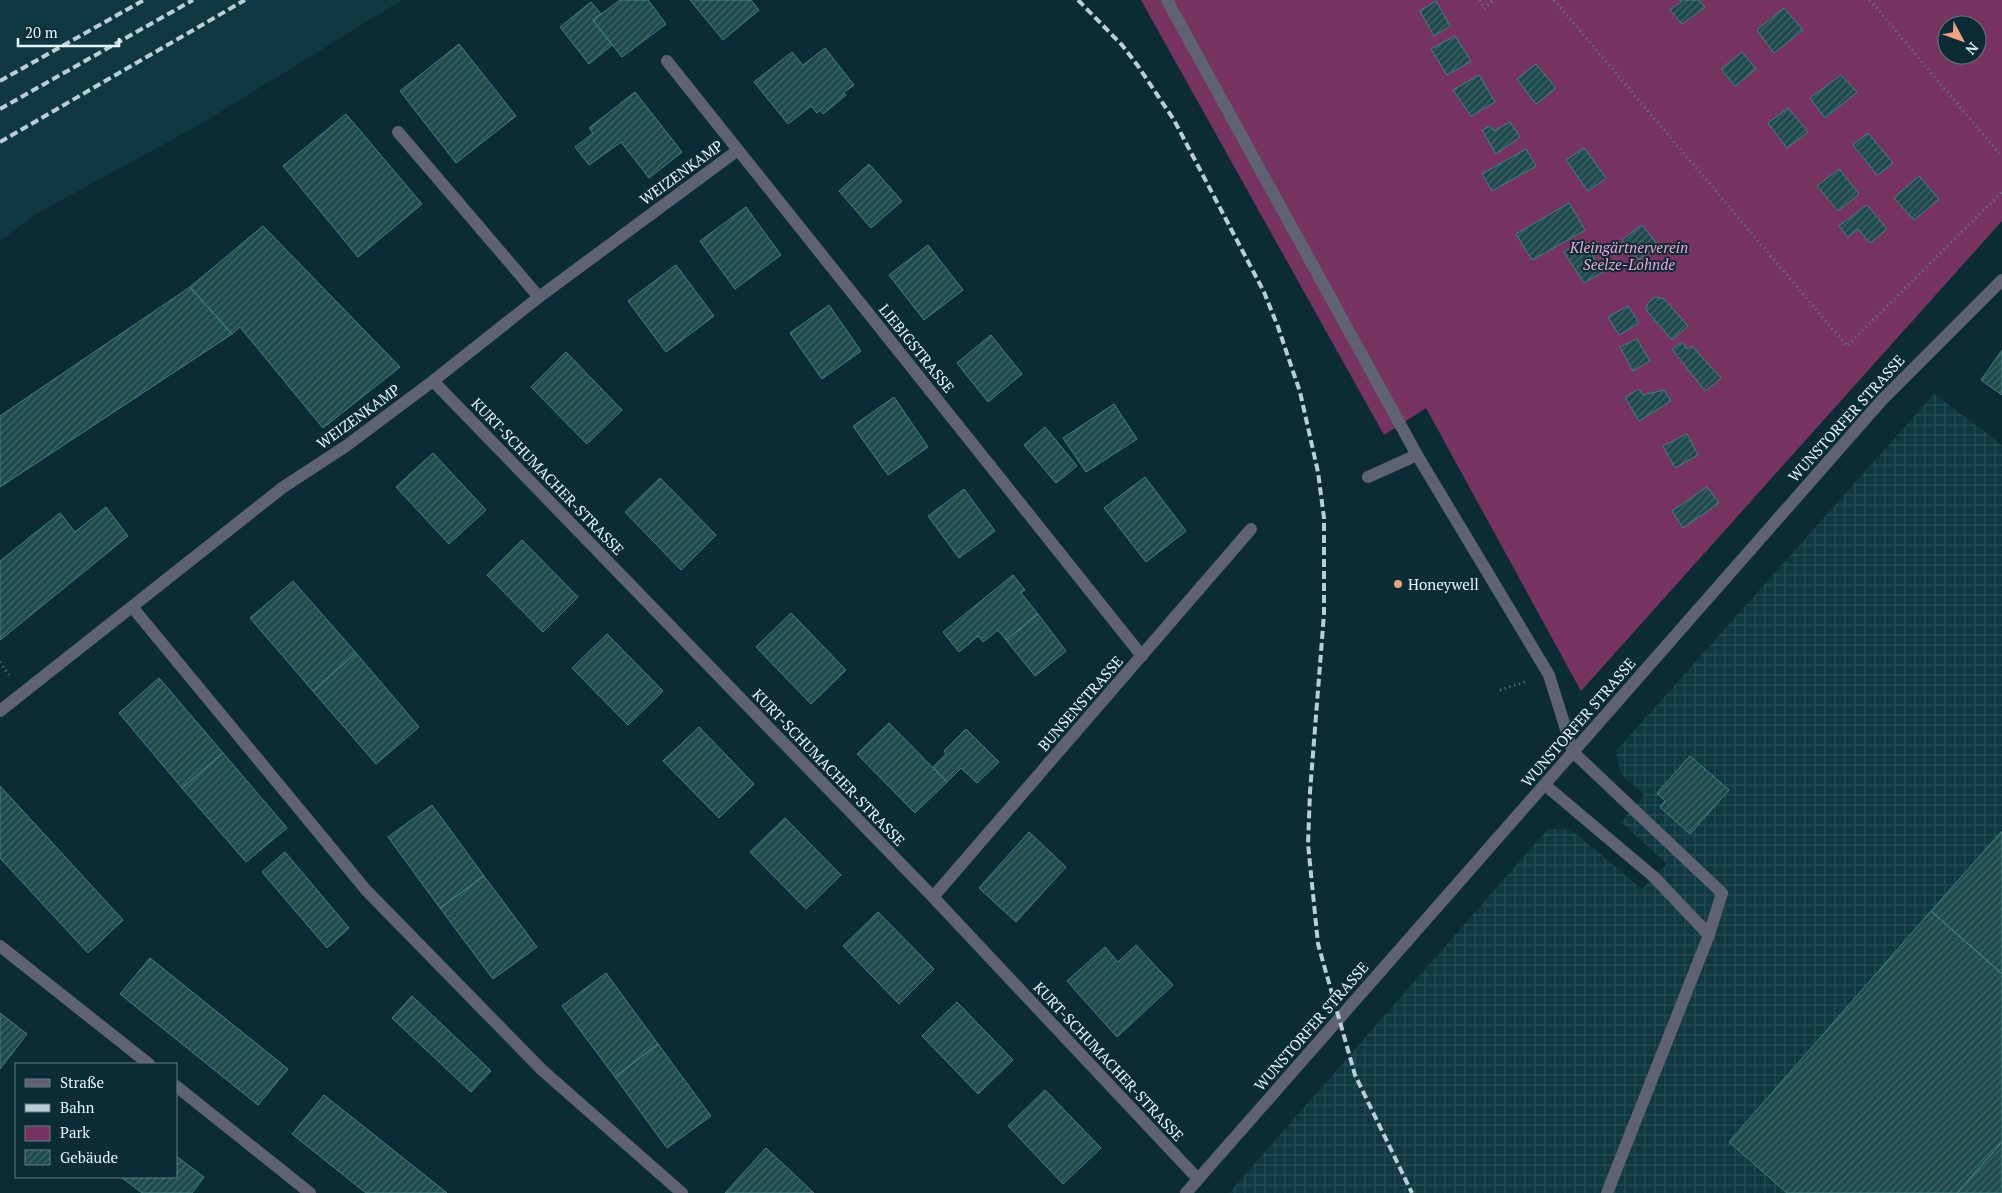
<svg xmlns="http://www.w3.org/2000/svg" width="2002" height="1193" viewBox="0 0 2002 1193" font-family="'PT Serif',serif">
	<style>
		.built { fill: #103843 }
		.industrial { fill: url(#industrial-grid) }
		.green { fill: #773362; fill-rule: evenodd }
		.building { fill: url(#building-hatch); stroke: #3e8287 }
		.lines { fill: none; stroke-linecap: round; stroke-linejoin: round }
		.path { stroke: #617c85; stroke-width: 3; stroke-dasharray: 1 4; stroke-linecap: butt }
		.service { stroke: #5f6174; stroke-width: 12 }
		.minor { stroke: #5f6174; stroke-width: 12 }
		.tertiary { stroke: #5f6174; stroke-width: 12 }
		.rail { stroke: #b9ced6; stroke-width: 4; stroke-dasharray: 8 4; stroke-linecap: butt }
		.poi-dot { fill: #f3a081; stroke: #0b2c36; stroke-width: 2 }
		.labels { text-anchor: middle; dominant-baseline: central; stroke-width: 4; stroke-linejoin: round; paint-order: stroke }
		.street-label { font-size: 15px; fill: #e5f7fe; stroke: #0b2c36 }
		.park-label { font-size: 15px; font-style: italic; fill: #f5a1d8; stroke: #0b2c36 }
		.poi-label { font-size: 15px; fill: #e5f7fe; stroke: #0b2c36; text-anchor: start }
	</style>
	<defs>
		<pattern id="industrial-grid" width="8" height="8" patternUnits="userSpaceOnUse" patternTransform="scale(1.25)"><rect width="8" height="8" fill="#103843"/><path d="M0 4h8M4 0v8" fill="none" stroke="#274c56"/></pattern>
		<pattern id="building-hatch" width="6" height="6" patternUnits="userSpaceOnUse" patternTransform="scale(1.25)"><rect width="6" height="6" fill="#204b4e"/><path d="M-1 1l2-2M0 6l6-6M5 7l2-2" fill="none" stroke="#406669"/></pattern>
	</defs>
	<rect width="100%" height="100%" fill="#0b2c36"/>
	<path class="built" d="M0,0H402L199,125L34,215L9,235L0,240Z"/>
	<path class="industrial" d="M1934,394L2002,445V1193H1229L1548,829H1562L1574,832L1642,889L1667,864L1621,822L1644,795L1621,774L1616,751Z"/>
	<path class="green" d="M1141,0H2002V221L1581,691L1426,408L1384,435ZM1947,25H1977V55H1947Z"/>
	<path class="building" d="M620,0H648L666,24L622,57L593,20Z
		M690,0H751L759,10L723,40Z
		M1680,0H1699L1705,7L1682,24L1670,10L1681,2Z
		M1436,1L1450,26L1434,36L1420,11Z
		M591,2L601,14L593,20L612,45L589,64L560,27Z
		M1784,8L1803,30L1774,53L1757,30Z
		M1455,36L1471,61L1447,75L1431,49Z
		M459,44L516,116L456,163L400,91Z
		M825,48L854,85L843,93L846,95L823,114L820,110L817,113L811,106L788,124L754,82L792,52L803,65Z
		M1742,52L1756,69L1735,86L1721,69Z
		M1536,64L1556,88L1536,104L1517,79Z
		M1479,75L1495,102L1471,116L1453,90Z
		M1841,75L1857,92L1825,118L1810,98Z
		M635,92L682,152L649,178L621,142L589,165L575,147L593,133L589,128Z
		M1788,108L1808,132L1787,148L1768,123Z
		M346,114L422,204L358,257L283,166Z
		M1510,122L1520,137L1496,154L1482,130L1491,126L1494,131Z
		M1868,133L1893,163L1877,175L1853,145Z
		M1584,148L1606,178L1588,191L1566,160Z
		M1526,149L1536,166L1492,191L1482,174Z
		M869,164L902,201L871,228L839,191Z
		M1839,169L1859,194L1838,211L1817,186Z
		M1919,176L1939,199L1914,220L1894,198Z
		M1569,203L1585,230L1532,260L1516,234Z
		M1867,205L1887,229L1870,243L1858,229L1848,237L1839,226Z
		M746,207L781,255L735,289L700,241Z
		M1642,225L1658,245L1639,260L1622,240Z
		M263,226L400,367L323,428L240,327L232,334L190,287Z
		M1583,240L1603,272L1584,283L1564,252Z
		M928,245L963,290L924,320L889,275Z
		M676,265L714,316L666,352L628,301Z
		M190,287L232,334L0,487V416Z
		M1655,297L1664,299L1688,326L1672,340L1646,310L1648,303Z
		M829,305L861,351L822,379L790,333Z
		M1628,306L1639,323L1619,335L1608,317Z
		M991,335L1022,374L988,402L957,363Z
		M1637,339L1650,361L1633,371L1620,347Z
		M1682,342L1687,349L1692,346L1721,378L1705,391L1672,349Z
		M2002,350V395L1981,380Z
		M566,352L622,410L587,444L531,387Z
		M1639,389L1643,395L1664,390L1671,401L1639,421L1625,397Z
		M894,397L928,447L888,475L853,426Z
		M1114,404L1137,439L1086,472L1063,438Z
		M1045,427L1077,466L1056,483L1024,445Z
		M1687,434L1698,455L1675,468L1663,446Z
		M433,453L486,510L449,544L396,487Z
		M1145,477L1186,531L1146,562L1104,508Z
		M660,478L716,535L681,570L625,512Z
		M1707,487L1719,503L1683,528L1672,511Z
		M964,489L995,531L959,558L928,516Z
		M106,507L128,536L0,640V561L60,513L75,532Z
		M522,540L578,597L543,632L487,575Z
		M1013,575L1025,590L1021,593L1038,614L1006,640L998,630L983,642L978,636L959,652L943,632Z
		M293,581L356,653L313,691L250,618Z
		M791,613L846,670L811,704L756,647Z
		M1038,614L1066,651L1035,676L1006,640Z
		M607,634L663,691L628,725L572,668Z
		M356,653L419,727L376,764L313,691Z
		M159,678L223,753L182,788L119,713Z
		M889,723L947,782L915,813L857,754Z
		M699,727L754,784L719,818L663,761Z
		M966,729L999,762L977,783L961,768L947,782L933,767L946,754L944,751Z
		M223,753L287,828L246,862L182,788Z
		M1690,756L1729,790L1690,834L1660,807L1665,801L1657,793Z
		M0,786L123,920L88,953L0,858Z
		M432,805L484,876L440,908L388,837Z
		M785,818L841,875L806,909L750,852Z
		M2002,831V974L1931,911Z
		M1029,832L1066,867L1016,922L979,888Z
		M285,852L349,928L327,948L262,872Z
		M484,876L537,947L493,979L440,908Z
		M1931,911L2002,974V1142L1957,1193H1787L1729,1142Z
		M878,912L934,969L899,1004L843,946Z
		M1136,945L1173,985L1117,1037L1067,981L1105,947L1118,962Z
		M150,958L288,1069L258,1105L120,994Z
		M606,973L658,1044L615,1077L562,1006Z
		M412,996L491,1071L471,1092L392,1018Z
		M957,1002L1013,1060L978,1094L922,1036Z
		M0,1013L27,1034L0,1069Z
		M658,1044L711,1116L667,1148L615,1077Z
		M1045,1090L1101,1148L1063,1184L1008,1126Z
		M324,1095L447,1193H366L292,1134Z
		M2002,1142V1193H1957Z
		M766,1148L814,1193H725Z
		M176,1156L204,1177L192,1193H142L121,1177H176Z"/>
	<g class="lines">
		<path class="path" d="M1480,0L1484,9L1493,0
			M1554,0L1847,346L2002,192
			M1870,0L2002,157
			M0,662L9,675
			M1500,690L1525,682"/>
		<path class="service" d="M1167,0L1417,455
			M398,132L539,297
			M1368,477L1417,455L1549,675L1573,752L1722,893L1709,935L1607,1193
			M133,608L366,890L542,1070L682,1193
			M1545,785L1654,877L1709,935"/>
		<path class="minor" d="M667,61L1142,656
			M433,381L933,897L1198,1179
			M0,711L282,488L346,446L433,381L539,297L738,150
			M933,897L1251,529
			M0,946L149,1064
			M176,1086L310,1193"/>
		<path class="tertiary" d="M1186,1193L1882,400L2002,280"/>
		<path class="rail" d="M1078,0L1122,45L1138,66L1174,120L1264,292L1278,327L1300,392L1318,472L1324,518V614L1310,792L1308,844L1318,944L1355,1075L1412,1193
			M0,81L144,0
			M0,109L193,0
			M0,142L245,0"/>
	</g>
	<circle class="poi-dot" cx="1398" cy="584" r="5"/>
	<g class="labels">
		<g class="street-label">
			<text transform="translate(681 172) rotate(-36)">WEIZENKAMP</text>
			<text transform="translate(917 348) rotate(51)">LIEBIGSTRASSE</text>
			<text transform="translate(358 416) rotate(-36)">WEIZENKAMP</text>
			<text transform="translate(1846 418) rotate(-48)">WUNSTORFER STRASSE</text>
			<text transform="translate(548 476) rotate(46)">KURT-SCHUMACHER-STRASSE</text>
			<text transform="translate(1080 703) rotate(-49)">BUNSENSTRASSE</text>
			<text transform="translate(1578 722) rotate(-49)">WUNSTORFER STRASSE</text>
			<text transform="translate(829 767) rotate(46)">KURT-SCHUMACHER-STRASSE</text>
			<text transform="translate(1311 1026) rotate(-49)">WUNSTORFER STRASSE</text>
			<text transform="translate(1109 1061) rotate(47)">KURT-SCHUMACHER-STRASSE</text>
		</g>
		<g class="park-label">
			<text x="1629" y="247">Kleingärtnerverein<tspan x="1629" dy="17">Seelze-Lohnde</tspan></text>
		</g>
		<g class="poi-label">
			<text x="1408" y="584">Honeywell</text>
		</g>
	</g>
	<rect x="15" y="1063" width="162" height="115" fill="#0b2c36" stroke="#627d86"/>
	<rect x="25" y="1079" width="25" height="8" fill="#5f6174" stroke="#627d86"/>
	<text x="60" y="1088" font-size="15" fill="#e5f7fe">Straße</text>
	<rect x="25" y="1104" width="25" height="8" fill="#b9ced6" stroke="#627d86"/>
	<text x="60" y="1113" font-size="15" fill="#e5f7fe">Bahn</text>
	<rect x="25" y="1126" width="25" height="15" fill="#773362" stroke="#627d86"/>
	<text x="60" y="1138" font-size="15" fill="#e5f7fe">Park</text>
	<rect x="25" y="1150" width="25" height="15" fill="url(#building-hatch)" stroke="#627d86"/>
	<text x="60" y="1163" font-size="15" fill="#e5f7fe">Gebäude</text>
	<g transform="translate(1962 40) rotate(131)"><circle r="24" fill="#0b2c36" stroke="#627d86"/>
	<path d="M0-4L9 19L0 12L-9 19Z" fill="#f3a081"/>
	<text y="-8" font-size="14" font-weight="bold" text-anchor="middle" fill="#e5f7fe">N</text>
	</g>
	<path d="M18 38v8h101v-8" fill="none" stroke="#e5f7fe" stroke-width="2.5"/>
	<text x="25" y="38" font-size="15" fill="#e5f7fe" stroke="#0b2c36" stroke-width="4" paint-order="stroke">20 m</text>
</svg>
